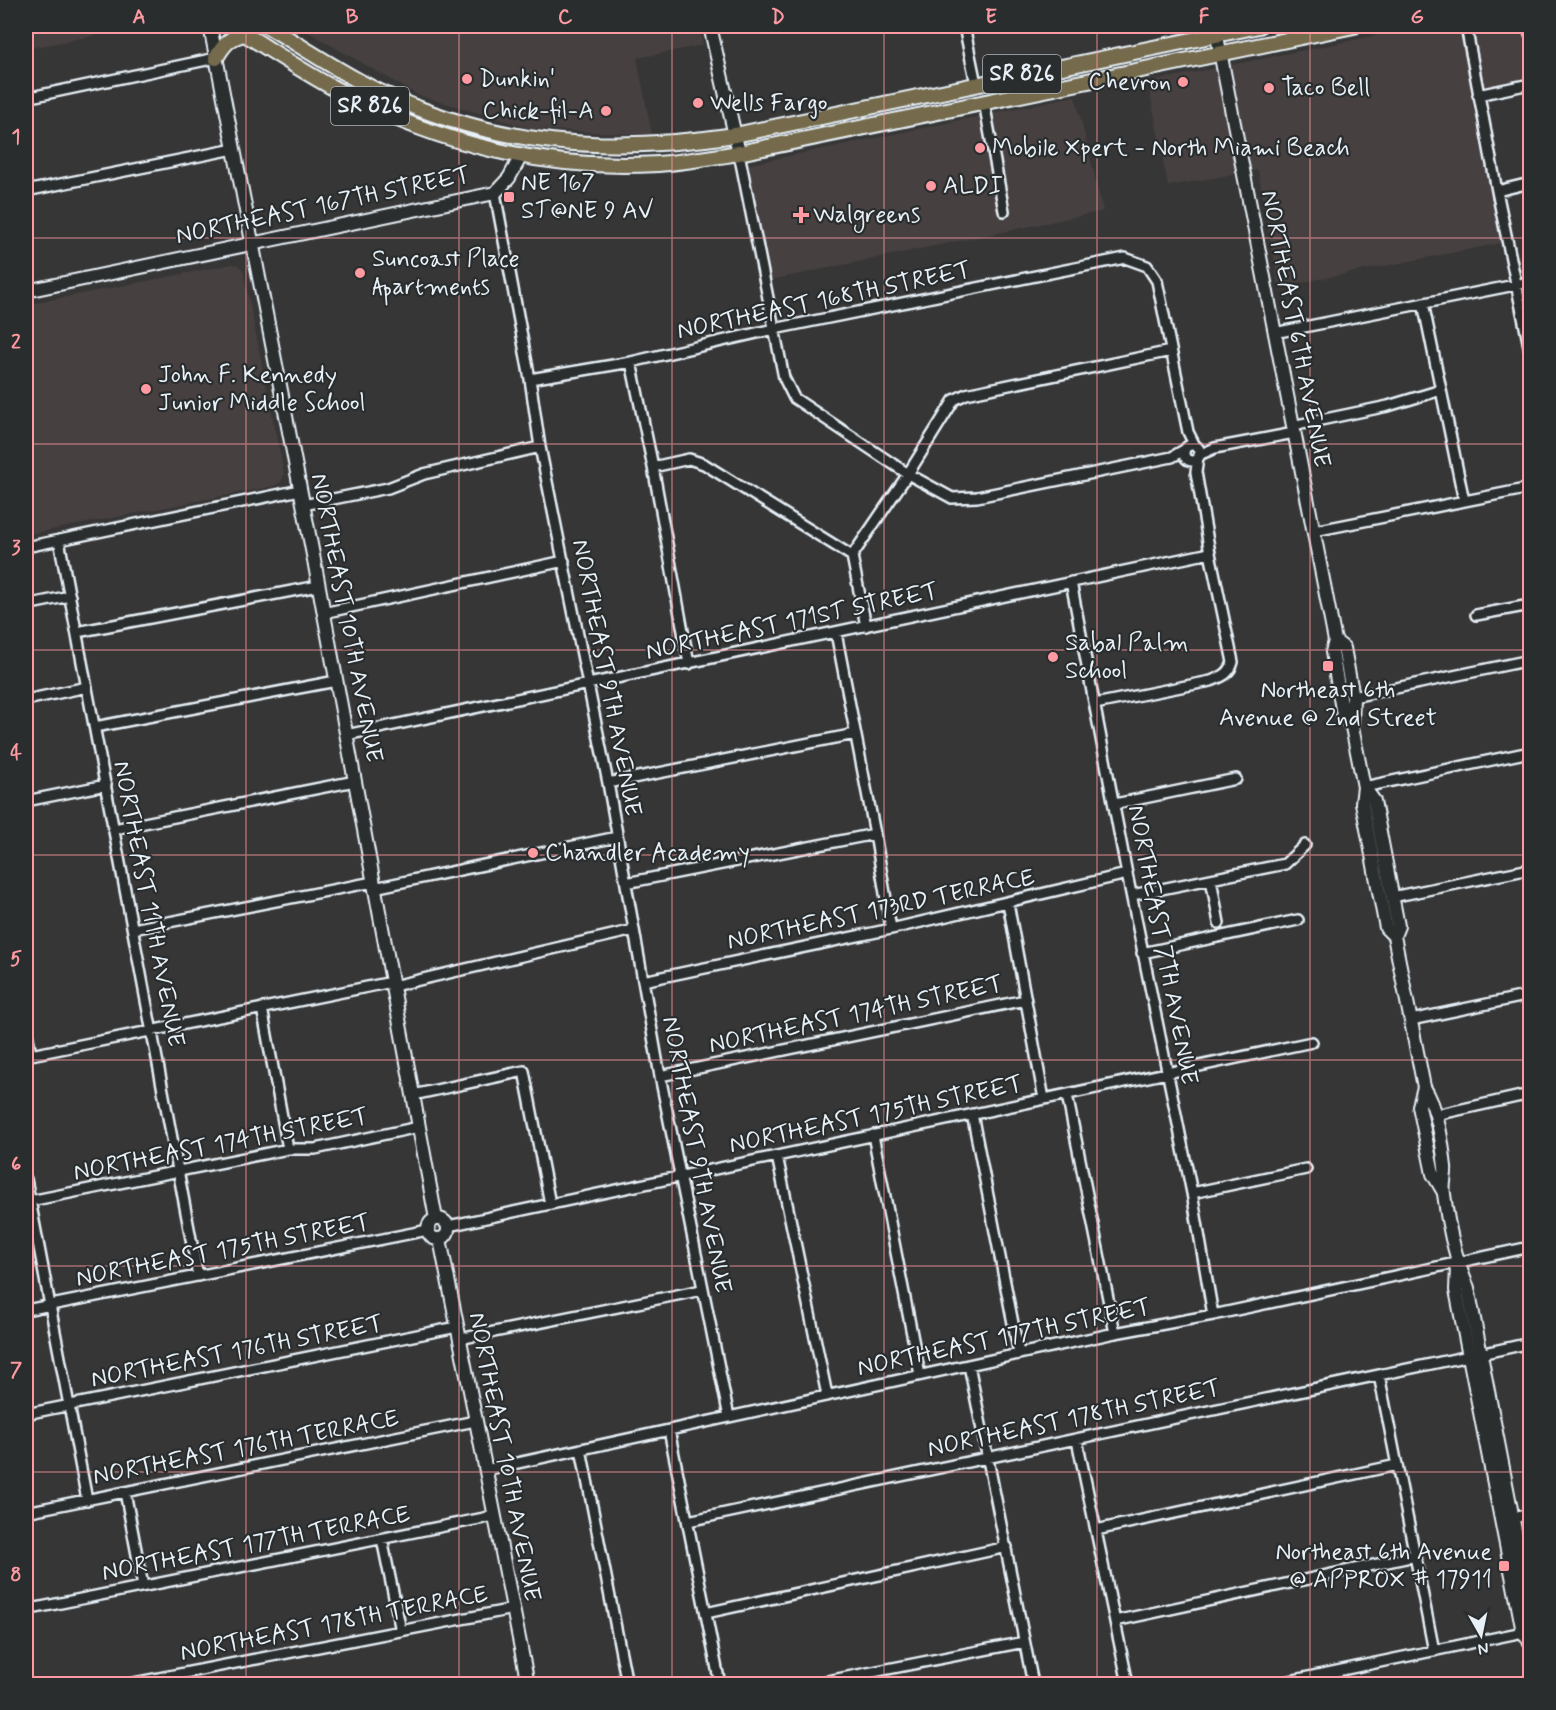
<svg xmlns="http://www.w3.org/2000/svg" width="1556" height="1710" viewBox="0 0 1556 1710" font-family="Mynerve,sans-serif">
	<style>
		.built { fill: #474040 }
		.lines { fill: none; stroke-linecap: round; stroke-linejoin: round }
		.street-casing { stroke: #e8f1f8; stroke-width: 14 }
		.secondary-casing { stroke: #e8f1f8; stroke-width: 16 }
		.primary-casing { stroke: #e8f1f8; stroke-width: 18 }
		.street { stroke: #2a2d2e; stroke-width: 9 }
		.secondary { stroke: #2a2d2e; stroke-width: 12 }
		.primary { stroke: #746b4b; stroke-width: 14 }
		.grid { fill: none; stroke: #ff9aa2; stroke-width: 1.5; stroke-opacity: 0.55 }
		.poi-dot { fill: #ff9aa2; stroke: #2a2d2e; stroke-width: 2 }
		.labels { text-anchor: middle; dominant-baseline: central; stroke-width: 4.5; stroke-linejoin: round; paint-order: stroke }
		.shield { fill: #2a2d2e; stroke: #afb6bb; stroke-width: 1.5 }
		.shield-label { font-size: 22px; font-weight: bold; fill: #e8f1f8 }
		.poi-label { font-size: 24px; fill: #e8f1f8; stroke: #2a2d2e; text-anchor: start }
		.street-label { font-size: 24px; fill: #e8f1f8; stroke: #2a2d2e }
		.neatline { fill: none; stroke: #ff9aa2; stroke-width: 2 }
		.grid-label { font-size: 20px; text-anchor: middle; font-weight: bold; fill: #ff9aa2 }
	</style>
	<rect width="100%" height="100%" fill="#373636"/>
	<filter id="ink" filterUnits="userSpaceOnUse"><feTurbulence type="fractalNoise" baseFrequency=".0167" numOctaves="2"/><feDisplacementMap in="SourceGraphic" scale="12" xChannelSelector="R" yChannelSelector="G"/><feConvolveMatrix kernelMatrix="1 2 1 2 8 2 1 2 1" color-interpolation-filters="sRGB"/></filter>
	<g filter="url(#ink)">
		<path class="built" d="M26,26H106L107,33L26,49Z
			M298,26H699L703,45L637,58L652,135L532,129L418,95Z
			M1422,26H1530L1526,34L1530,62V80L1470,92L1501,243L1279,287L1258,170L1168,186L1148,82Z
			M1075,96L1103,211L770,280L747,165Z
			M233,264L238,265L243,270L284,474L281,482L273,486L26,535V305Z"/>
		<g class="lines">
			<g class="street-casing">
				<path id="street" d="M964,26L976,84
					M1466,26L1497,191L1530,351
					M1529,26L1530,34
					M1478,95L1530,84
					M26,98L216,58
					M984,102L1004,211
					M739,153L784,378L794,398L908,474L952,498L977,497L1172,457L1184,450
					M26,191L234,149
					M1497,191L1530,183
					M495,193L530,379L540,447L608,783L660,1076L729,1417
					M1423,303L1464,501
					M1274,333L1530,282
					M631,362L653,467L689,664
					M530,379L631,362L774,329L1125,258L1147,266L1157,281L1188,432L1195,446
					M1292,426L1388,406L1441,390
					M1184 453a8 8 0 1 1 16 0a8 8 0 1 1-16 0Z
					M1199,455L1215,448L1294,433
					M653,467L689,459L704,464L852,556
					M303,505L388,488L424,474L540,447
					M1314,531L1530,488
					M59,540L198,1276
					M26,547L300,490
					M1071,582L1127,874L1192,1193L1213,1315
					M26,605L70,596
					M323,613L564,561
					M1476,615L1530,605
					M866,626L852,556L908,474L954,400L966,394L1171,351
					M77,632L318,586
					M836,633L875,834L891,929
					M1353,697L1530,660
					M26,700L87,687
					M1095,704L1211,681C1221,677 1230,674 1233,662L1210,553L1196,472L1198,458
					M95,727L336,681
					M346,735L1210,553
					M608,783L855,734
					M1364,787L1530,752
					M26,801L106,785
					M1115,804L1236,779
					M114,829L355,781
					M1211,879L1219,923
					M626,883L875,834
					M374,888L617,837
					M1132,895L1285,864L1305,845
					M1392,897L1530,869
					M1008,903L1044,1099
					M133,929L373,882
					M1142,953L1298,920
					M643,981L891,929L1127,874
					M393,986L634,930
					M262,1008L288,1149
					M1411,1020L1530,995
					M26,1026L31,1055
					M26,1056L392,982
					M660,1076L1025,1000
					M413,1095L524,1071L550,1204
					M1067,1095L1115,1333
					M972,1114L1019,1354
					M1436,1115L1530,1094
					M873,1135L920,1375
					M777,1156L827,1395
					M26,1179L87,1500
					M1192,1193L1306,1169
					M30,1201L288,1149H315L419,1127
					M448,1226L1312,1042
					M26,1310L428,1230
					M459,1339L702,1290
					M1480,1354L1530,1343
					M969,1365L1033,1684
					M1379,1375L1434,1651
					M26,1414L457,1327
					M669,1430L720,1684
					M1077,1440L1128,1684
					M581,1449L627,1684
					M485,1470L1115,1333L1213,1315L1530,1247
					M125,1492L143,1586
					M26,1512L475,1421
					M1513,1518L1530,1514
					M688,1521L1469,1356
					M1096,1530L1397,1465
					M382,1539L401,1631
					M26,1610L494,1516
					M706,1613L1007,1547
					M1115,1621L1415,1556
					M128,1684L513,1609
					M812,1684L1024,1642
					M1275,1684L1523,1632"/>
			</g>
			<g class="secondary-casing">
				<path id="secondary" d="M210,26L314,560L436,1219
					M710,26L739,153
					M1215,26L1335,641L1332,652L1343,715L1352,727
					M26,291L495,193L509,178L521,156
					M1335,641L1344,648L1353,697L1352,727L1364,787L1362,803L1386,928L1394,936L1424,1087C1438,1110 1442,1140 1445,1167C1446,1176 1442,1185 1444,1194C1448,1226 1455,1258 1468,1288L1530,1607
					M1364,787L1374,801L1398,926L1394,936
					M1424,1087L1419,1106L1433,1174L1443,1191
					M428 1229a10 10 0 1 1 20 0a10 10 0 1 1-20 0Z
					M440,1239L528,1684
					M1457,1267L1456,1290L1518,1606L1523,1632L1530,1642"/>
			</g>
			<g class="primary-casing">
				<path id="primary" d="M232,26C268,48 304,73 341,92C438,144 548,171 658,164C685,162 712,157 739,153L1354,26
					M267,26C305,48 342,74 382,93C498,147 609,154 735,135L1259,26
					M216,58C224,44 230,37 245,34"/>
			</g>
			<use href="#street" class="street"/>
			<use href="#secondary" class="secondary"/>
			<use href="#primary" class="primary"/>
		</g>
	</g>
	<path class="grid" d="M246,26V1684M459,26V1684M672,26V1684M884,26V1684M1097,26V1684M1310,26V1684M26,238H1530M26,444H1530M26,650H1530M26,855H1530M26,1060H1530M26,1266H1530M26,1472H1530"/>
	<g class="poi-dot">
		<circle cx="467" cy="79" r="6"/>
		<circle cx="1183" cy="82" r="6"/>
		<circle cx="1269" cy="88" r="6"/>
		<circle cx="698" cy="103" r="6"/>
		<circle cx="606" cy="111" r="6"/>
		<circle cx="980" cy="148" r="6"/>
		<circle cx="931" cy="186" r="6"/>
		<rect x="503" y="191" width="12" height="12" rx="3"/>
		<path d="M798 206h6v6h6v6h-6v6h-6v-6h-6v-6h6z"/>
		<circle cx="360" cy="273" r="6"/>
		<circle cx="146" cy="389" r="6"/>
		<circle cx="1053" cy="657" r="6"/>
		<rect x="1322" y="660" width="12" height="12" rx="3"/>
		<circle cx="533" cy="853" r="6"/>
		<rect x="1498" y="1560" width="12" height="12" rx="3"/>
	</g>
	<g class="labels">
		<g class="shield">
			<rect x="983" y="55" width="78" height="38" rx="4.5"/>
			<rect x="331" y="87" width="78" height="38" rx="4.5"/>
		</g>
		<g class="shield-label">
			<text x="1022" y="74">SR 826</text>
			<text x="370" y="106">SR 826</text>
		</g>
		<g class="poi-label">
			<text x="479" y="79">Dunkin'</text>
			<text x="1171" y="82" text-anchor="end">Chevron</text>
			<text x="1281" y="88">Taco Bell</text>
			<text x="710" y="103">Wells Fargo</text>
			<text x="594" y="111" text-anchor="end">Chick-fil-A</text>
			<text x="992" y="148">Mobile Xpert - North Miami Beach</text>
			<text x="521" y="183">NE 167<tspan x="521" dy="28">ST@NE 9 AV</tspan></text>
			<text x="943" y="186">ALDI</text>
			<text x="813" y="215">Walgreens</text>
			<text x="372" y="259">Suncoast Place<tspan x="372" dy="28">Apartments</tspan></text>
			<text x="158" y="375">John F. Kennedy<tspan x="158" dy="28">Junior Middle School</tspan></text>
			<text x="1065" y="643">Sabal Palm<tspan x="1065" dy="28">School</tspan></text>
			<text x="1328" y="690" text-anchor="middle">Northeast 6th<tspan x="1328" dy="28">Avenue @ 2nd Street</tspan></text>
			<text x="545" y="853">Chandler Academy</text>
			<text x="1492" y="1552" text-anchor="end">Northeast 6th Avenue<tspan x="1492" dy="28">@ APPROX # 17911</tspan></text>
		</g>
		<g class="street-label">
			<text transform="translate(323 206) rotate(-12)">NORTHEAST 167TH STREET</text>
			<text transform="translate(824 301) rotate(-12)">NORTHEAST 168TH STREET</text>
			<text transform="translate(1295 329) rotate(79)">NORTHEAST 6TH AVENUE</text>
			<text transform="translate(346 618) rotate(79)">NORTHEAST 10TH AVENUE</text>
			<text transform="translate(792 622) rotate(-12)">NORTHEAST 171ST STREET</text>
			<text transform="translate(606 678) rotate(79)">NORTHEAST 9TH AVENUE</text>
			<text transform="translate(148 904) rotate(79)">NORTHEAST 11TH AVENUE</text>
			<text transform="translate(881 910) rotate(-12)">NORTHEAST 173RD TERRACE</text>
			<text transform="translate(1162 945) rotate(79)">NORTHEAST 7TH AVENUE</text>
			<text transform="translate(856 1015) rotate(-12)">NORTHEAST 174TH STREET</text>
			<text transform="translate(876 1115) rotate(-12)">NORTHEAST 175TH STREET</text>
			<text transform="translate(221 1145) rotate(-11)">NORTHEAST 174TH STREET</text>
			<text transform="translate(696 1155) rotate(79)">NORTHEAST 9TH AVENUE</text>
			<text transform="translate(223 1251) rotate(-11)">NORTHEAST 175TH STREET</text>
			<text transform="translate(1004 1338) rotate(-12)">NORTHEAST 177TH STREET</text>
			<text transform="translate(237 1352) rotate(-11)">NORTHEAST 176TH STREET</text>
			<text transform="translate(1074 1419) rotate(-12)">NORTHEAST 178TH STREET</text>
			<text transform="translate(246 1448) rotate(-11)">NORTHEAST 176TH TERRACE</text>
			<text transform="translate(504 1457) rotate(79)">NORTHEAST 10TH AVENUE</text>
			<text transform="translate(256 1544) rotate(-11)">NORTHEAST 177TH TERRACE</text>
			<text transform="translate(334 1624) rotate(-11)">NORTHEAST 178TH TERRACE</text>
		</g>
	</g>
	<rect width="1556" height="1710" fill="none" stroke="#2a2d2e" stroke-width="66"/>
	<g transform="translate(1481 1635) rotate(171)" stroke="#2a2d2e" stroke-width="4.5" paint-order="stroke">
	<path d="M0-4.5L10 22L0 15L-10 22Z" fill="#e8f1f8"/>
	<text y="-9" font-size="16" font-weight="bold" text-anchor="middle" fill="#e8f1f8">N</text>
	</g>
	<rect x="33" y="33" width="1490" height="1644" class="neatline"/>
	<g class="grid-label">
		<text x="139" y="23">A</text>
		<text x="352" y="23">B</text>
		<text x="565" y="23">C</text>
		<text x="778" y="23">D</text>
		<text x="991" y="23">E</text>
		<text x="1204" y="23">F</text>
		<text x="1417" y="23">G</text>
		<text x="16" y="143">1</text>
		<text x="16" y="348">2</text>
		<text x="16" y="554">3</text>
		<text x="16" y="759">4</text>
		<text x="16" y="965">5</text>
		<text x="16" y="1170">6</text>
		<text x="16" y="1376">7</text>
		<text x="16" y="1581">8</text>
	</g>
</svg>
